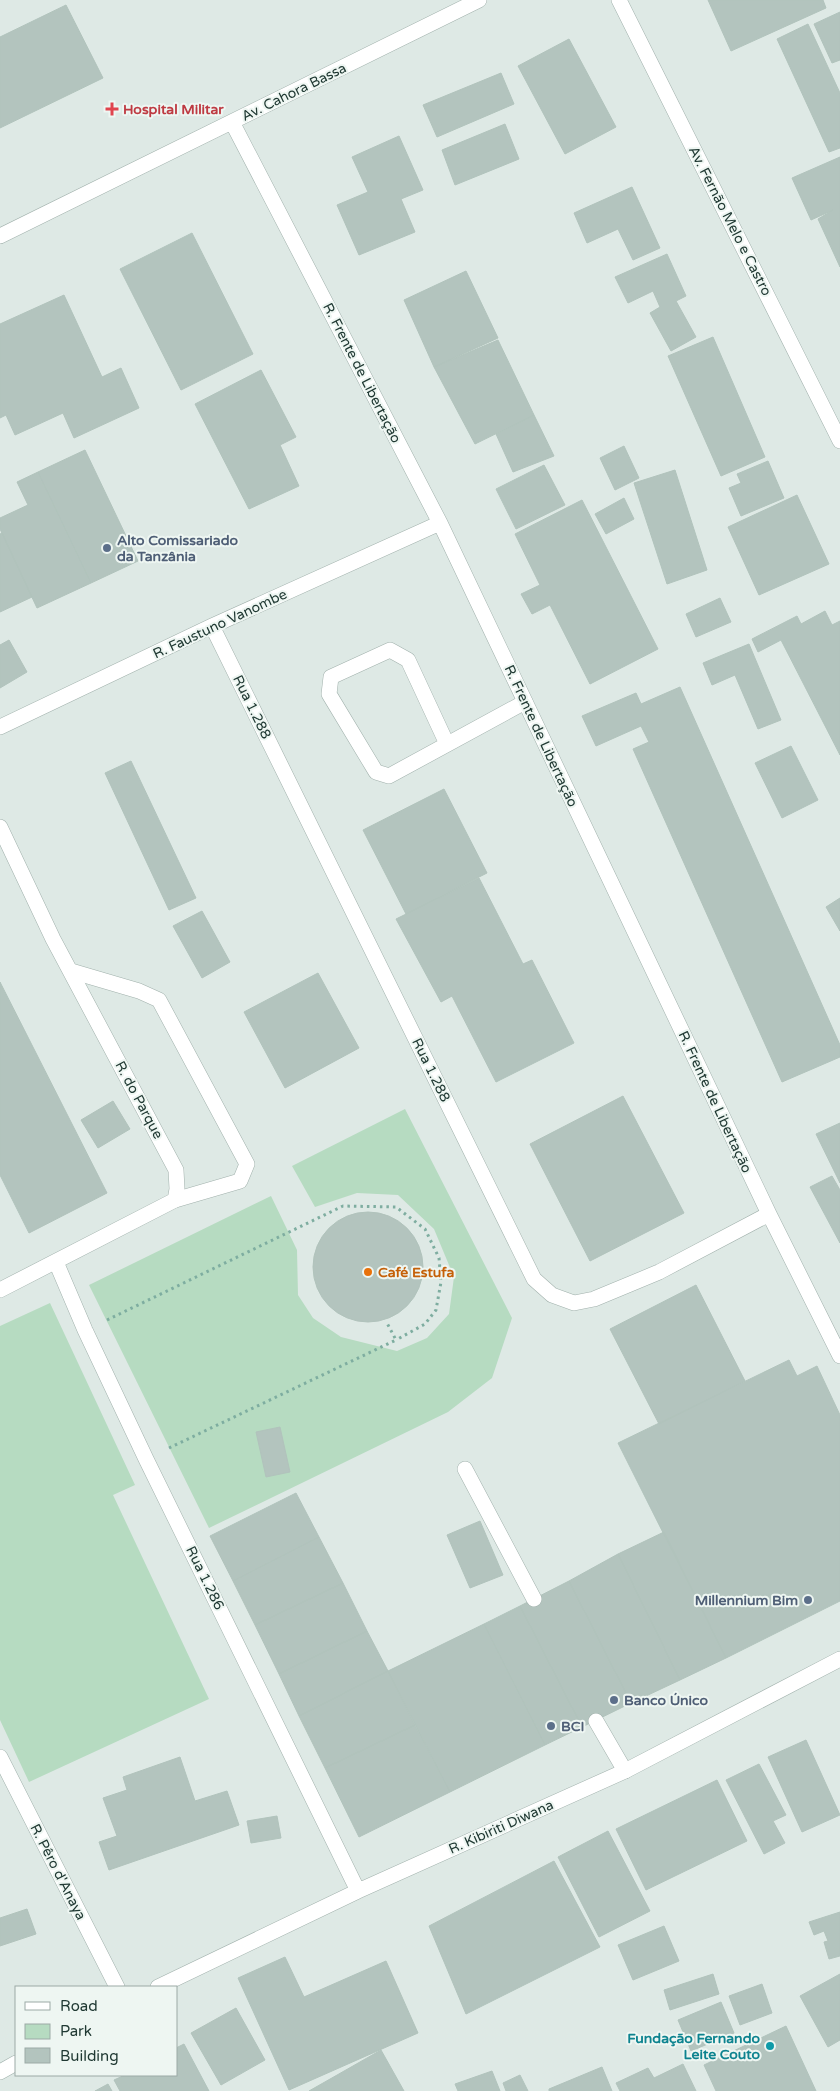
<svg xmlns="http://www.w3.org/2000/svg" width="840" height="2091" viewBox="0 0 840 2091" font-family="'Varela Round',sans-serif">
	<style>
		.green { fill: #b6dbc1 }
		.building { fill: #b3c4be; stroke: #b1c3bc }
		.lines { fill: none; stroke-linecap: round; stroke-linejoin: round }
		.service-casing { stroke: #a1b1ac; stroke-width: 16 }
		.minor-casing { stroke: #a1b1ac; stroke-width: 16 }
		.path { stroke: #7eada0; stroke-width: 3; stroke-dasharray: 2.5 4; stroke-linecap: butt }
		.service { stroke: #fff; stroke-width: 15 }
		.minor { stroke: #fff; stroke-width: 15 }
		.health-dot { fill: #e0444e; stroke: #eef6f2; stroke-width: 2 }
		.service-dot { fill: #5c6f8a; stroke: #eef6f2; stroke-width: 2 }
		.food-dot { fill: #e8710a; stroke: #eef6f2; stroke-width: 2 }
		.culture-dot { fill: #0f9aa8; stroke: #eef6f2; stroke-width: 2 }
		.labels { text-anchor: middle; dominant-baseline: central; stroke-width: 4; stroke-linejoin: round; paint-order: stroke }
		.street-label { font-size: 14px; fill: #203933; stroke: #eef6f2 }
		.health-label { font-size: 14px; font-weight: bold; fill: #be3a42; stroke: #eef6f2; text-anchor: start }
		.service-label { font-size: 14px; font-weight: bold; fill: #4e5e75; stroke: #eef6f2; text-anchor: start }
		.food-label { font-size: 14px; font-weight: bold; fill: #c56008; stroke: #eef6f2; text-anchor: start }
		.culture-label { font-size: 14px; font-weight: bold; fill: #0d838f; stroke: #eef6f2; text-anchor: end }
	</style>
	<rect width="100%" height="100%" fill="#dee9e5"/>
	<path class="green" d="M405,1109L512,1318L492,1378L448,1412L209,1528L89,1285L271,1196L297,1250L298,1295L313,1318L341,1337L397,1351L427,1338L449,1314L454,1277L434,1229L398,1195L357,1193L315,1207L292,1166Z
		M50,1303L135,1485L113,1495L209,1699L29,1782L0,1720V1326Z"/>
	<path class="building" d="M708,0H823L826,8L731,51Z
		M66,5L103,78L0,128V37Z
		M840,12V60L832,63L814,24Z
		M808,24L840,93V148L829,152L777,39Z
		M569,39L616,127L565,154L518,66Z
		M501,73L514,104L437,137L423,105Z
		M505,124L519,159L455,185L442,150Z
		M399,136L423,190L401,199L415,232L359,255L337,205L368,192L352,157Z
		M840,157V267L818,219L833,210L811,220L792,178Z
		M632,187L660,248L633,260L618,229L587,243L574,213Z
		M192,233L253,354L181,390L120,269Z
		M667,254L686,296L676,301L696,337L671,351L650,313L660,307L653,291L628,303L615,277Z
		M466,271L498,338L434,367L404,300Z
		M64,295L102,377L121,368L139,408L74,438L63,413L15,435L6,415L0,418V324Z
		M713,337L765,457L721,476L668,356Z
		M498,340L534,415L475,444L434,367Z
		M261,370L296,437L280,445L299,486L249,509L195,404Z
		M534,415L554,456L513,472L496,434Z
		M624,446L639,478L615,490L600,458Z
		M85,450L138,561L91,583L38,472Z
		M768,461L784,498L741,516L729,488L741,483L737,474Z
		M544,465L565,505L516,529L496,489Z
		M675,470L707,570L667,584L634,483Z
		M38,472L91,583L37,608L0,529V518L28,505L17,482Z
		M797,495L829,564L759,595L728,527Z
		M624,498L634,519L606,534L595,514Z
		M582,500L658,649L590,684L550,605L532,614L521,594L540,585L515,534Z
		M2,533L32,597L0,612V534Z
		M720,598L731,622L696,637L686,614Z
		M825,611L832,625L840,621V755L781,640L758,652L752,639L797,616L801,624Z
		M9,640L27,672L0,688V645Z
		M749,644L781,720L758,729L735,675L712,685L703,663Z
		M680,687L840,1045V1057L782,1082L633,749L649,742L641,726L596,746L582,716L636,693L641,704Z
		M791,746L818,800L782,818L755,763Z
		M131,761L196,898L169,910L105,773Z
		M444,789L487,873L406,914L363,830Z
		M479,878L523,964L532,960L574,1043L496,1082L452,996L441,1002L396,919Z
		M840,898V931L826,907Z
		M202,911L230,962L202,978L173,926Z
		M318,973L359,1048L285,1088L244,1012Z
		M0,982L107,1193L29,1233L0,1175Z
		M623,1096L684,1213L590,1261L530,1144Z
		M113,1101L130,1129L98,1148L81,1120Z
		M840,1123V1183L816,1134Z
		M832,1176L840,1190V1243L810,1187Z
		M313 1267a55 55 0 1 1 110 0a55 55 0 1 1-110 0Z
		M696,1285L745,1381L659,1424L610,1329Z
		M789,1360L797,1376L817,1366L840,1415V1601L726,1658L618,1443Z
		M280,1427L290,1472L266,1477L256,1432Z
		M296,1493L319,1537L233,1581L210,1536Z
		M480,1521L503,1575L470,1588L447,1535Z
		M664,1532L726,1658L680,1680L618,1554Z
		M319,1537L343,1583L255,1625L233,1581Z
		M618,1554L680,1680L631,1703L569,1581Z
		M569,1581L631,1703L582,1727L520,1606Z
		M343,1583L367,1631L279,1674L255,1625Z
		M520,1606L582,1727L545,1745L484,1624Z
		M484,1624L545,1745L450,1792L388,1671Z
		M367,1631L388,1671L299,1716L279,1674Z
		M388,1671L415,1725L325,1768L299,1716Z
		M415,1725L450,1792L359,1837L325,1768Z
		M806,1740L840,1815L802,1832L768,1757Z
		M180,1757L195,1801L227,1791L239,1825L109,1870L99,1842L117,1836L103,1798L127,1790L123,1777Z
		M759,1764L786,1815L773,1821L785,1843L764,1854L726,1780Z
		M717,1780L747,1841L646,1890L616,1829Z
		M277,1816L281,1838L251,1843L247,1821Z
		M608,1831L650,1911L599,1937L558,1857Z
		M554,1861L600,1947L466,2014L429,1926Z
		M27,1909L36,1934L0,1946V1918Z
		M840,1912V1956L829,1959L824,1942L828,1941L824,1931L814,1935L809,1922Z
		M664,1926L679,1961L633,1980L618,1945Z
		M285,1957L304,1997L386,1961L418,2033L289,2090L238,1978Z
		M713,1974L719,1994L670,2010L664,1990Z
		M840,1974V2040L828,2047L800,1996Z
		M762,1984L772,2013L740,2025L729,1996Z
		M721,2002L734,2033L691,2051L678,2020Z
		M236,2008L265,2060L221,2085L191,2033Z
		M786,2026L816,2091H716L704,2065Z
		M184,2044L209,2091H120L114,2080L125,2075H176V2048Z
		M381,2050L404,2091H309Z
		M683,2064L696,2091H620L616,2083L648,2068L654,2078Z
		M602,2067L612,2091H549V2089Z
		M492,2071L500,2091H458L455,2084Z
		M520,2075L528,2091H506L503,2083Z
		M108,2084L112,2091H95Z"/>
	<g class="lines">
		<g class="service-casing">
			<path id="service" d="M447,744L408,660L390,650L331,677L329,694L376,772L389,776L525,702
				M71,971L139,991L159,1000L247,1164L240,1181L175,1200
				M465,1469L534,1599
				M596,1721L625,1771"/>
		</g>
		<g class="minor-casing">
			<path id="minor" d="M619,0L840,441
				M232,122L440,523L769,1214L840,1356
				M0,236L479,0
				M212,626L534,1279L552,1295L574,1303L594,1299L659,1272L769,1214
				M0,727L212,626L440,523
				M0,827L53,939L176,1170L177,1189L175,1200L0,1290
				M56,1262L85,1330L146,1459L358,1891
				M0,1757L117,1987
				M158,1987L358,1891L625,1771L840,1659
				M0,2072L16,2063"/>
		</g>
		<path class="path" d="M107,1320L343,1206L396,1207L425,1229L439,1258L441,1282L436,1310L425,1324L396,1340
			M169,1448L396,1340L387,1323"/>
		<use href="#service" class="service"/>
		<use href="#minor" class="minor"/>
	</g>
	<path class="health-dot" d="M109.5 101.5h5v5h5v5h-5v5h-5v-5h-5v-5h5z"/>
	<g class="service-dot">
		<circle cx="107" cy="548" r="5"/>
		<circle cx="808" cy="1600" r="5"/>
		<circle cx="614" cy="1700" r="5"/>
		<circle cx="551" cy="1726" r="5"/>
	</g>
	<circle class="food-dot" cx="368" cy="1272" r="5"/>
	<circle class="culture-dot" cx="770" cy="2046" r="5"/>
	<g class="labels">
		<g class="street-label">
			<text transform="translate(294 92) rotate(-26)">Av. Cahora Bassa</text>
			<text transform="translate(730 221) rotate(63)">Av. Fernão Melo e Castro</text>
			<text transform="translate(362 373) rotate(63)">R. Frente de Libertação</text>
			<text transform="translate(220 624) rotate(-25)">R. Faustuno Vanombe</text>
			<text transform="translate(252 707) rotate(64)">Rua 1.288</text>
			<text transform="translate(541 736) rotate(65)">R. Frente de Libertação</text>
			<text transform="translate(431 1070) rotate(64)">Rua 1.288</text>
			<text transform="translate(139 1100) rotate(62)">R. do Parque</text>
			<text transform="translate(715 1102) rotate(65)">R. Frente de Libertação</text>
			<text transform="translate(205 1578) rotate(64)">Rua 1.286</text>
			<text transform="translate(501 1827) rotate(-24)">R. Kibiriti Diwana</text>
			<text transform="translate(58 1872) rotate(63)">R. Pêro d'Anaya</text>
		</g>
		<g class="health-label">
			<text x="123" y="109">Hospital Militar</text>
		</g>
		<g class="service-label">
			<text x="117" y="540">Alto Comissariado<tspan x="117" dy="16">da Tanzânia</tspan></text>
			<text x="798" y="1600" text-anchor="end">Millennium Bim</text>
			<text x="624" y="1700">Banco Único</text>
			<text x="561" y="1726">BCI</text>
		</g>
		<g class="food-label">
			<text x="378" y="1272">Café Estufa</text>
		</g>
		<g class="culture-label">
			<text x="760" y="2038">Fundação Fernando<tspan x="760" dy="16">Leite Couto</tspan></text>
		</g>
	</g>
	<rect x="15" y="1986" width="162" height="90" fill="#eef6f2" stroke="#9caaa6"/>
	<rect x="25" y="2002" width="25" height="8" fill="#ffffff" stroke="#9caaa6"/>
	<text x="60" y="2011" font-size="15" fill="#203933">Road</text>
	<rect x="25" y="2024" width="25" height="15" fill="#b6dbc1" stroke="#9caaa6"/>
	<text x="60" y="2036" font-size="15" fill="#203933">Park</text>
	<rect x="25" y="2048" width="25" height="15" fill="#b3c4be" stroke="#9caaa6"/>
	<text x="60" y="2061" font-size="15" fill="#203933">Building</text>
</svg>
